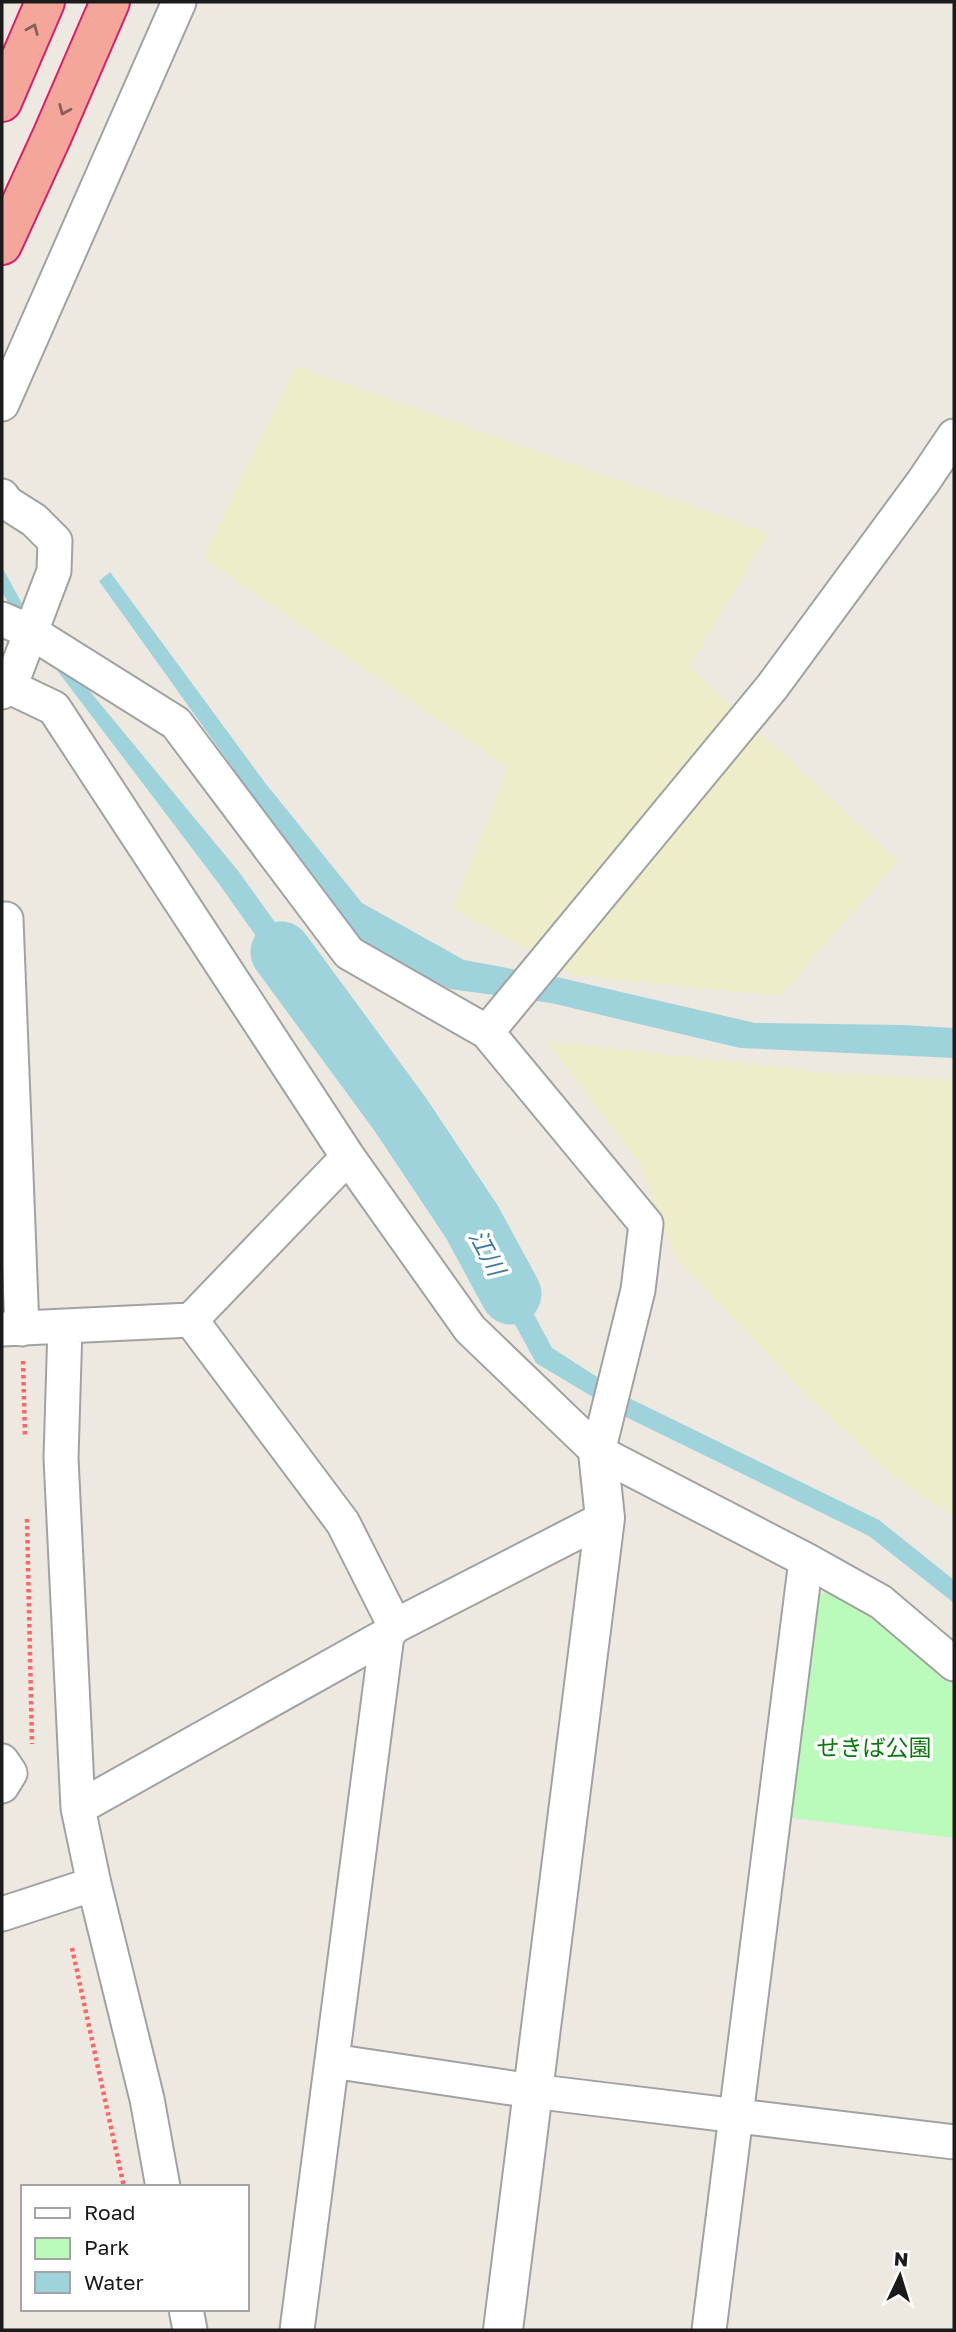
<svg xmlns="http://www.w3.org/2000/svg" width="956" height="2332" viewBox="0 0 956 2332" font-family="'Golos Text','Noto Sans JP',sans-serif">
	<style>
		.farmland { fill: #ededca }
		.park { fill: #bafaba }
		.water { fill: #9ed3dc }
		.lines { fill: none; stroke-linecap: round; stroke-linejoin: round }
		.river { stroke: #9ed3dc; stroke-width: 61 }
		.minor-casing { stroke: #a2a2a2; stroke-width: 37 }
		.tertiary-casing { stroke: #a2a2a2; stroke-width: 42 }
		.trunk-casing { stroke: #d91f6c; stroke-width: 42 }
		.path { stroke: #fd6661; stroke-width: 4.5; stroke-dasharray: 3.5 3.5; stroke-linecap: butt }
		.minor { stroke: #fff; stroke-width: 33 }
		.tertiary { stroke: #fff; stroke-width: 38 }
		.trunk { stroke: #f3a699; stroke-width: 38 }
		.oneway { stroke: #87605a }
		.labels { text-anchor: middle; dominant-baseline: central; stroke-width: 7; stroke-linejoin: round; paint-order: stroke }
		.park-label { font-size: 23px; fill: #08790a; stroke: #fff }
		.water-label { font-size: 24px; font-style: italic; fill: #437aa4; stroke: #fff }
	</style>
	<rect width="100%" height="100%" fill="#ede8e0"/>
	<path class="farmland" d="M296,366L769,533L690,667L898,861L780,996L572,975L453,908L508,768L203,558Z
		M546,1041L831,1073L954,1080V1517L892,1475L804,1393L676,1258L640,1164Z"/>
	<path class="park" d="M832,1588L954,1683V1838L784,1817L814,1599Z"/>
	<path class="water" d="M2,567L31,620L239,872L340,1013L320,1026L219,884L19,620L2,592Z
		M110,572L266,784L362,903L464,960L561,978L755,1023L903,1025L954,1028V1058L740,1048L551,1003L450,989L358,943L99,581Z
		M482,1217L552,1348L633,1400L879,1520L954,1580V1603L869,1536L628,1418L536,1363L461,1225Z"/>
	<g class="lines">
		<path class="river" d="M281,952L400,1114L472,1222L511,1294"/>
		<g class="minor-casing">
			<path id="minor" d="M2,404L179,2
				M2,496L7,503L34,520L55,541L54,571L10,687L2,692
				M2,619L31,632L176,723L349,953L487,1032L646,1224L638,1290L598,1452
				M10,687L54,708L348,1157L470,1329L598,1452L806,1560L881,1602L954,1664
				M6,919L22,1329
				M487,1032L772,687L923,482L954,436
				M191,1320L343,1523L395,1626
				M65,1327L61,1458L78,1808L94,1884L147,2099L163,2187
				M2,1329L191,1320L348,1157
				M2,1761L10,1773L2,1786
				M78,1808L387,1635L395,1626L605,1518
				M2,1914L94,1884
				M332,2061L532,2091L954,2142
				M186,2309L190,2330
				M297,2330L387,1635
				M709,2330L806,1560"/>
		</g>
		<g class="tertiary-casing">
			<path id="tertiary" d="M503,2330L605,1518L598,1452"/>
		</g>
		<g class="trunk-casing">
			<path id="trunk" d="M2,102L45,2
				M2,245L52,136L110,2"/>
		</g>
		<path class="path" d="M23,1361L25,1436
			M27,1519L32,1744
			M72,1948L124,2187"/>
		<use href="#minor" class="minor"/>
		<use href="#tertiary" class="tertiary"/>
		<use href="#trunk" class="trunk"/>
	</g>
	<defs><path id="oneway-chevron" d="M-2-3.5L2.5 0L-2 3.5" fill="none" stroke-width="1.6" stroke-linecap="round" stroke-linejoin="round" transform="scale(1.75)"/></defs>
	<g class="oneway">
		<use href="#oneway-chevron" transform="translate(33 29) rotate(-67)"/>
		<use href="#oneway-chevron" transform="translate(64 110) rotate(113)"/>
	</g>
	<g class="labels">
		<g class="park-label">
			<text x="874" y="1747">せきば公園</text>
		</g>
		<g class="water-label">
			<text transform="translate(488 1252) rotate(62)">江川</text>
		</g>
	</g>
	<rect width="956" height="2332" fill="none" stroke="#1b1b1b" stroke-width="7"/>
	<rect x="21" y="2185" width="228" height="126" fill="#ffffff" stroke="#a4a4a4" stroke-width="2"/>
	<rect x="35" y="2208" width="35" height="10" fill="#ffffff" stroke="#a4a4a4" stroke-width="2"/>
	<text x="84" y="2220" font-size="21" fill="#1b1b1b">Road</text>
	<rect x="35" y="2238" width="35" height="21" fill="#bafaba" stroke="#a4a4a4" stroke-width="2"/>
	<text x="84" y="2255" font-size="21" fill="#1b1b1b">Park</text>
	<rect x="35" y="2272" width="35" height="21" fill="#9ed3dc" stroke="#a4a4a4" stroke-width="2"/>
	<text x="84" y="2290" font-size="21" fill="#1b1b1b">Water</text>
	<g transform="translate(900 2276) rotate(4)" stroke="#ffffff" stroke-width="5" paint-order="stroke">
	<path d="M0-5L12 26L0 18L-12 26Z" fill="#1b1b1b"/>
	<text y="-10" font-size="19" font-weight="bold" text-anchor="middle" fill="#1b1b1b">N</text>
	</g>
</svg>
